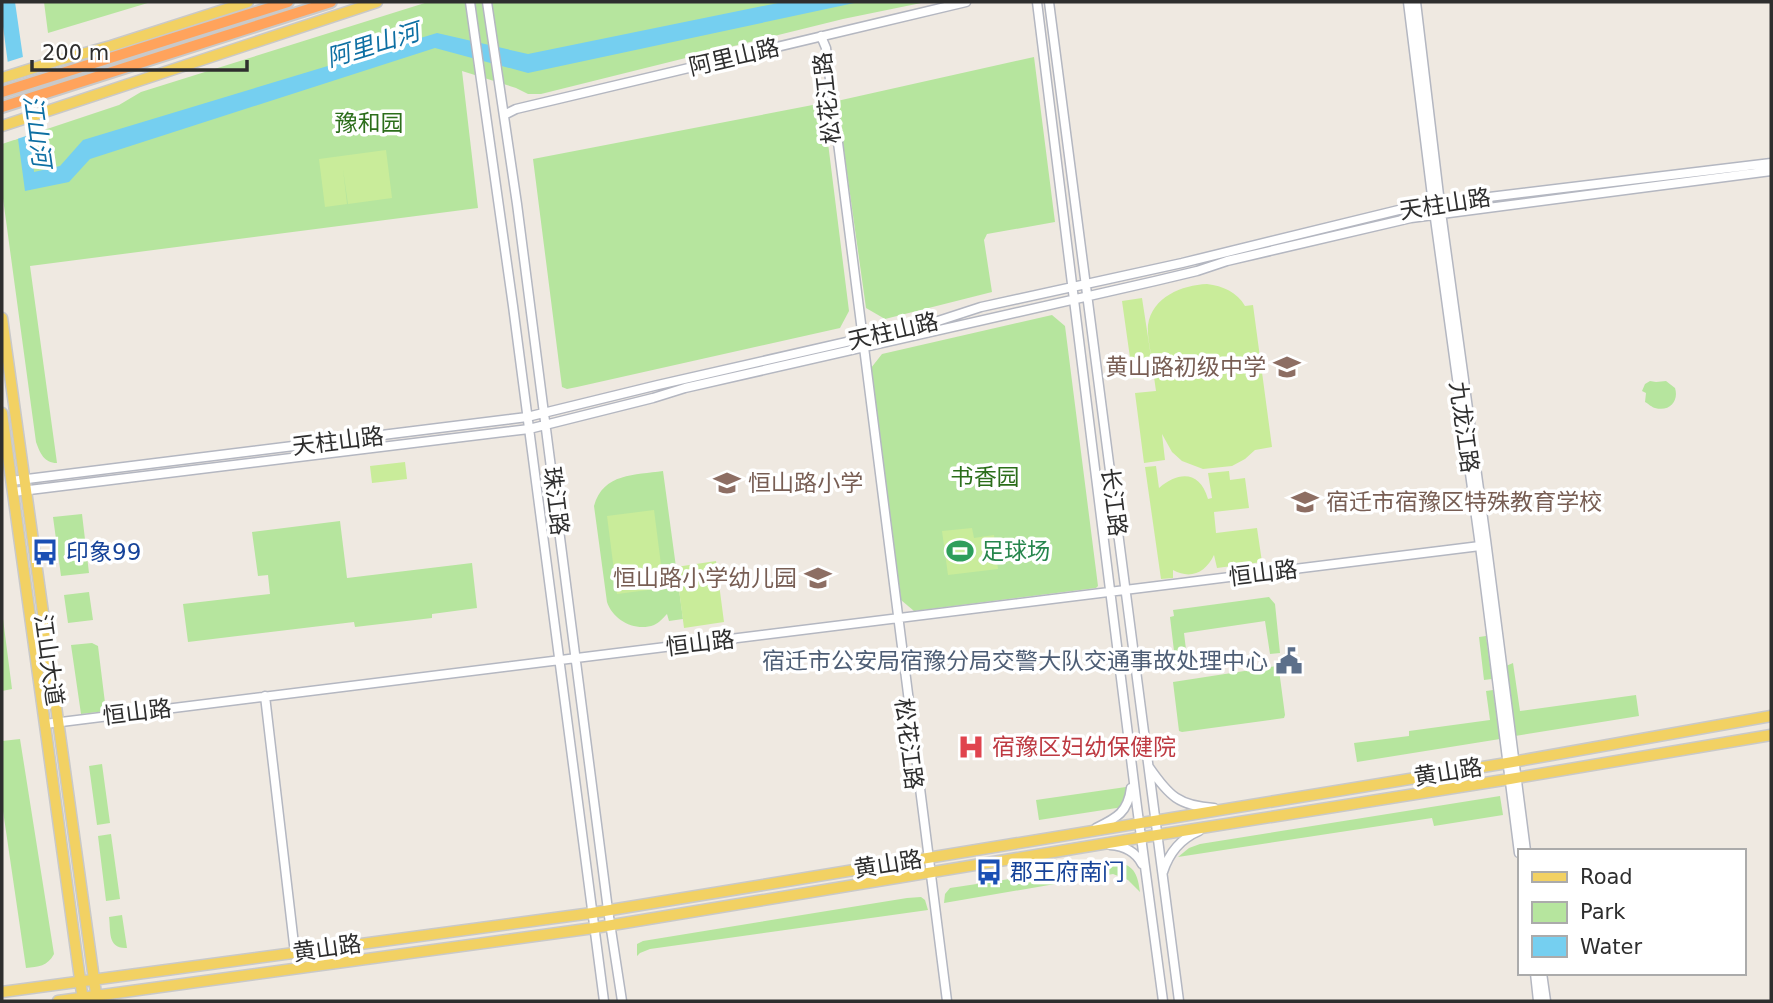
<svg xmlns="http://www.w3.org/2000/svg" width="1773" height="1003" viewBox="0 0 1773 1003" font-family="'DejaVu Sans','Noto Sans SC',sans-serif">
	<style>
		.green { fill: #b6e59e }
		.pitch { fill: #c9ec9a }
		.water { fill: #75cff0 }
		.pier { fill: #efe9e1 }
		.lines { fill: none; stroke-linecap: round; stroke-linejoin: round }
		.minor-casing { stroke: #b4b7c1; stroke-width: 11 }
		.major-casing { stroke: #c9c9c9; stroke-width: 13 }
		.highway-casing { stroke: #c9c9c9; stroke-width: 14 }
		.minor { stroke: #fff; stroke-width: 8 }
		.major { stroke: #f2d163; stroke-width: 10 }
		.highway { stroke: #ffa35c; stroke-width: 10 }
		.labels { text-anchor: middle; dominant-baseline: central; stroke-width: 7; stroke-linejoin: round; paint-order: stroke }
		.street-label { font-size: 23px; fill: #2e2e2e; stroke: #fff }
		.park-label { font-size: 23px; fill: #2c6e1b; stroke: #fff }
		.education-label { font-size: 23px; fill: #785e54; stroke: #fff; text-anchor: end }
		.leisure-label { font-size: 23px; fill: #27864d; stroke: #fff; text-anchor: start }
		.transit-label { font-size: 23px; fill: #164399; stroke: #fff; text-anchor: start }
		.service-label { font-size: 23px; fill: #4e5e75; stroke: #fff; text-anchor: end }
		.health-label { font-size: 23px; fill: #be3a42; stroke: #fff; text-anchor: start }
		.water-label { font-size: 24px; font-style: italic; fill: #0d6fa3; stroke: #fff }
	</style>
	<rect width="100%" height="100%" fill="#efe9e1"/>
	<path class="green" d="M44,2H151L48,33Z
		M428,2H926L843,19L541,94H528L516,88L462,71L478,208L30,266L57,463C44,463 40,453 36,442L2,191V144L119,105L141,92Z
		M1034,57L1055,222L987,234L984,240L992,292L885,319L866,308L837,101Z
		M823,103L849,311L840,328L577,387L567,389L562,387L533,159Z
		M1052,315L1065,326L1098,586L1096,588L914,611L901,600L871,368L882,354Z
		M1650,381L1656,382L1666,381L1675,388C1679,401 1670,412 1655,408C1653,408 1647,403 1645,402L1646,393L1642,391L1645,384Z
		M663,471L683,619L669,621L667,614C663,618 659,623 654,625C635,632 613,620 607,602L594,506C603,473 635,475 663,471Z
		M82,514L89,573L61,576L53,517Z
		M340,521L347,578L472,563L477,608L432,614V618L355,627L354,622L188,642L183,604L270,594L268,575L258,576L252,532Z
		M89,592L93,620L68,623L64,595Z
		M1269,597L1275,604L1280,653L1270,654L1265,621L1184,633L1188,666L1176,668L1170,617L1174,616L1173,610Z
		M2,611L12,689L2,691Z
		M1486,636L1492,679L1484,680L1479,637Z
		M92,643L98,646L106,711L81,714L71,645Z
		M1513,663L1520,711L1636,695L1639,716L1515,736L1506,666Z
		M1277,666L1279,670L1285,715L1284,718L1182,732L1179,731L1173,682Z
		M1493,690L1500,739L1357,762L1354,743L1409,736V731L1490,720L1486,691Z
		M20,739L54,954C48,966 38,967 26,968L2,804V741Z
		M102,764L110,823L97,825L89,766Z
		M1126,787L1127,796L1123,807L1039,820L1036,800Z
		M1500,796L1503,815L1434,826L1432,818L1178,857L1189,848L1200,844Z
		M111,834L120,899L106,901L98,836Z
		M1117,863C1135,864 1138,877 1140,892L1128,880L1113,874L944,903L945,894L950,888Z
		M921,897L925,900L928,910L650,949L640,953L637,956V944L643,941L907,898Z
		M122,915L127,948C107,949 111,931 109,917Z"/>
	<path class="pitch" d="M386,150L392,198L348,204L343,169L347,204L325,207L319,159Z
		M1207,284C1223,286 1237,292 1245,306L1253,305L1272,447L1255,450L1245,459L1232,466L1203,469L1182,461L1172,452L1162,434L1165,460L1144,463L1135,393L1156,391L1154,377L1133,379L1122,301L1142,298L1152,363C1151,351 1147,337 1148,325C1152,297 1182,285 1207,284Z
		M405,462L407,479L372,483L370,466Z
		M1156,466L1159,488C1179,471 1200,471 1208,499L1212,498L1208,473L1229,471L1230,480L1245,478L1249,508L1214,512L1216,533L1257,528L1262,562L1217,568L1214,555C1206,572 1191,580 1173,570V578L1161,579L1145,467Z
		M654,510L664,588L617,594L607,516Z
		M972,528L974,538L994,535L998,569L948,575L942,531Z
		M716,561L724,622L684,628L676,567Z"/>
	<path class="water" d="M2,2H15L28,92L34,172L60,166L83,140L437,33L528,54L783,2H859L528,73L435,48L90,159L69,182L25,191L2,19Z"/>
	<path class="pier" d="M26,56L35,133L14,140L4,63Z"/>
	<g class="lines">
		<g class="minor-casing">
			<path id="minor" d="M470,2L513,306L604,1001
				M487,2L517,204L608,910L622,1001
				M1037,2L1137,807L1163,1001
				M1049,2L1179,1001
				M1408,2L1433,204L1480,546L1519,853
				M1416,2L1441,212L1486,540L1526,851
				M821,36L826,48L947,1001
				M504,115L516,109L966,2
				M11,481L527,417L658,385L938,321L981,307L1182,263L1415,206L1771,163
				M13,492L529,429L653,398L685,388L1155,281L1197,271L1227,261L1411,218L1771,171
				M265,696L295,953
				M45,724L1480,546
				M1149,767C1169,796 1179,806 1214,808
				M1096,828C1117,818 1128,812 1131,788
				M1110,845C1124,846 1136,852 1142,864
				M1163,872C1169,853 1180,839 1199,831
				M1535,973L1538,1001
				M1542,973L1546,1001"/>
		</g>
		<g class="major-casing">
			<path id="major" d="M2,78L56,61L111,46L248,2
				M2,126L377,2
				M2,318L97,1001
				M2,413L83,1001
				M2,992L592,913L1507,763L1771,716
				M58,1001L594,928L1157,835L1510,779L1771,735"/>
		</g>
		<g class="highway-casing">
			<path id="highway" d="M2,92L288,2
				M2,107L331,2"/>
		</g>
		<use href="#minor" class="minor"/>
		<use href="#major" class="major"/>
		<use href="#highway" class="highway"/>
	</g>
	<defs>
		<g id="school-bare" transform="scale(2.1)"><path d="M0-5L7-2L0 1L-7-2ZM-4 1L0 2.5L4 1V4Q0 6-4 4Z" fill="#8d6e63" stroke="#fff" stroke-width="2.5" paint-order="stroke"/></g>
		<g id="stadium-bare" transform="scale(2.1)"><path d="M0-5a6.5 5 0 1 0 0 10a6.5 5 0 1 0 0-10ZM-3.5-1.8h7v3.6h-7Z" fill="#2e9e5b" stroke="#fff" stroke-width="2.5" paint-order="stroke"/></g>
		<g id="bus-bare" transform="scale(2.1)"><path d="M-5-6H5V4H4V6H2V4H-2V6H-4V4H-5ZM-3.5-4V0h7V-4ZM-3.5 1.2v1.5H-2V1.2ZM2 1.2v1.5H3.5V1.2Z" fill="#1a4fb4" stroke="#fff" stroke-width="2.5" paint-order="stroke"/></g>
		<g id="civic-bare" transform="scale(2.1)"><path d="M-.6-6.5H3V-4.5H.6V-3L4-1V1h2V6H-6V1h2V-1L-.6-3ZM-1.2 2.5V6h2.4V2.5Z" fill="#5c6f8a" stroke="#fff" stroke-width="2.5" paint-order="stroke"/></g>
		<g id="hospital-bare" transform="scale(2.1)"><path d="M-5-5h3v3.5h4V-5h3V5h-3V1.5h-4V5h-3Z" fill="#e0444e" stroke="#fff" stroke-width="2.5" paint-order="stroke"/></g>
	</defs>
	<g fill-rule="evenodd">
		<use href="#school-bare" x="1287" y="367"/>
		<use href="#school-bare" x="727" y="483"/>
		<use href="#school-bare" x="1305" y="502"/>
		<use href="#stadium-bare" x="960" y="551"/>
		<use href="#bus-bare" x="45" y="552"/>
		<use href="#school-bare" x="818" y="578"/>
		<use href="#civic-bare" x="1289" y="661"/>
		<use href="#hospital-bare" x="971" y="747"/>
		<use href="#bus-bare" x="989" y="872"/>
	</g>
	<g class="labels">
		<g class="street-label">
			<text transform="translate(734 57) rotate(-13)">阿里山路</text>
			<text transform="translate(827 98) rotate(-96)">松花江路</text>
			<text transform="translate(1445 204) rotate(-9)">天柱山路</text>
			<text transform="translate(893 331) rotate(-13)">天柱山路</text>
			<text transform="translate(1464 427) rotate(82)">九龙江路</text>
			<text transform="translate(338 441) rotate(-7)">天柱山路</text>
			<text transform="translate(556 501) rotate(83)">珠江路</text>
			<text transform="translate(1114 502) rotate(83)">长江路</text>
			<text transform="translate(1263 573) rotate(-7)">恒山路</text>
			<text transform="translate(700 643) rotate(-7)">恒山路</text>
			<text transform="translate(49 660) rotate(82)">江山大道</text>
			<text transform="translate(137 712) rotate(-7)">恒山路</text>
			<text transform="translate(909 744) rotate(83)">松花江路</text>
			<text transform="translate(1448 772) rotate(-9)">黄山路</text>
			<text transform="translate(888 864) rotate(-9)">黄山路</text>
			<text transform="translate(327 948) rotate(-8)">黄山路</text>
		</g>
		<g class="park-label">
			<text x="369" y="123">豫和园</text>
			<text x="985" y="477">书香园</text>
		</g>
		<g class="education-label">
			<text x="1266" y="367">黄山路初级中学</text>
			<text x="748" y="483" text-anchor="start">恒山路小学</text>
			<text x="1326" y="502" text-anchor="start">宿迁市宿豫区特殊教育学校</text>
			<text x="797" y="578">恒山路小学幼儿园</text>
		</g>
		<g class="leisure-label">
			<text x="981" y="551">足球场</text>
		</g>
		<g class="transit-label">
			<text x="66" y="552">印象99</text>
			<text x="1010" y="872">郡王府南门</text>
		</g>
		<g class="service-label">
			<text x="1268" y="661">宿迁市公安局宿豫分局交警大队交通事故处理中心</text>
		</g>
		<g class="health-label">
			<text x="992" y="747">宿豫区妇幼保健院</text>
		</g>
		<g class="water-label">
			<text transform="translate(373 45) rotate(-17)">阿里山河</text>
			<text transform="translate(37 131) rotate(82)">江山河</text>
		</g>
	</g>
	<rect width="1773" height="1003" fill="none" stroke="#2e2e2e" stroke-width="7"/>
	<rect x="1518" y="849" width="228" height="126" fill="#ffffff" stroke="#ababab" stroke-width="2"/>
	<rect x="1532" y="872" width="35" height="10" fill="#f2d163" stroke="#ababab" stroke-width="2"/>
	<text x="1580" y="884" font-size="21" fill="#2e2e2e">Road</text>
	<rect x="1532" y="902" width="35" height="21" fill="#b6e59e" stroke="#ababab" stroke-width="2"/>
	<text x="1580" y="919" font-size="21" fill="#2e2e2e">Park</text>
	<rect x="1532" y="936" width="35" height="21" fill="#75cff0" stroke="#ababab" stroke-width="2"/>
	<text x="1580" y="954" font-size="21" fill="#2e2e2e">Water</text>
	<path d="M32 60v10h215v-10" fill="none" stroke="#2e2e2e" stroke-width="3.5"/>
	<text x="42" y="60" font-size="21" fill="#2e2e2e" stroke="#ffffff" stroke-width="5" paint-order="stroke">200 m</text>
</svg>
